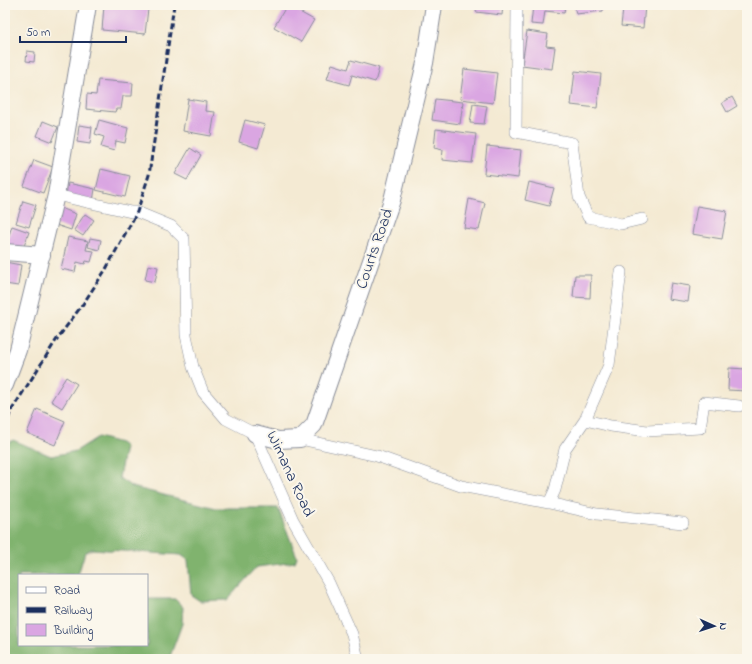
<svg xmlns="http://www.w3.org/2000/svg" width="752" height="664" viewBox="0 0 752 664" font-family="'Indie Flower',sans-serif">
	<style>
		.forest { fill: #80b36e; stroke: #4e7166 }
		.building { fill: #daa6e2 }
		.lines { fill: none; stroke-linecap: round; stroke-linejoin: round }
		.street-casing { stroke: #888c98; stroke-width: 12 }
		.secondary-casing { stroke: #888c98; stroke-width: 18 }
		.street { stroke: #fff; stroke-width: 11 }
		.secondary { stroke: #fff; stroke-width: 16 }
		.rail { stroke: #1b2f5e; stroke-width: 3; stroke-dasharray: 6 3; stroke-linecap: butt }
		.labels { text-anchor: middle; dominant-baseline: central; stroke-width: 4; stroke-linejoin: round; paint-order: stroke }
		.street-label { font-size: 16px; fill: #1b2f5e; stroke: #fbf7ec }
	</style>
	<rect width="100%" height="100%" fill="#fbf7ec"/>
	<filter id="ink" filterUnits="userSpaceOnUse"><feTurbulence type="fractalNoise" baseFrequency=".025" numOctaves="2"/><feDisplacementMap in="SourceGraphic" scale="8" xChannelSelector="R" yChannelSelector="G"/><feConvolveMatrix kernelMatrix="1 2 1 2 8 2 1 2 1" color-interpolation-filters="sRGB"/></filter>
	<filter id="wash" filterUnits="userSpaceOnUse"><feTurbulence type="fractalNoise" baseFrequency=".012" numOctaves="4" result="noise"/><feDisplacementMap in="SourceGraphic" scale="16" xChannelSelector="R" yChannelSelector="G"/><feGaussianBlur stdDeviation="0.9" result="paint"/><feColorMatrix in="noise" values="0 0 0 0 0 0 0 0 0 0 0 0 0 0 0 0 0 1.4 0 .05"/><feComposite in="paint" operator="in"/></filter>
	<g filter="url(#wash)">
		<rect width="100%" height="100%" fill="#f4ead3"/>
		<path class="forest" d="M98,437L120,443L125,447L119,478L132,487L216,508H278L297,557L295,562L257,567L227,600L200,601L191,595L188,560L181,555L92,549L85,552L78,575H19V645H147V599H175L183,607L182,624L169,659H5V446L13,440L51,456L76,451Z"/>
		<g id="blocks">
			<path class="building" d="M104,5L148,9L145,34L102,30Z
				M287,5L314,20L301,42L274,27Z
				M477,5H503L502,15L476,12Z
				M533,5H565L564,13L545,11L543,25L531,24Z
				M574,5H603V11L576,14Z
				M616,5H645L643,28L621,26L623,9H615Z
				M527,31L548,34L546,46L555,47L552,69L522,65Z
				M27,51L35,52L34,62L26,61Z
				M351,60L379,68L375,82L352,75L349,85L327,79L332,64L348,69Z
				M464,69L497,73L493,103L460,99Z
				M575,71L601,74L597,108L571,105Z
				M98,80L133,83L132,96H123L121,109H116L115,112L86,109L87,94L96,95Z
				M732,97L737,106L727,112L722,103Z
				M188,99L206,102L205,111L215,112L211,136L183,131Z
				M435,99L463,102L460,124L432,120Z
				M473,104L487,106L484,124L470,123Z
				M99,120L128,128L125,143L116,141L114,151L101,147L104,137L95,134Z
				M245,120L265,125L258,148L239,142Z
				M43,121L58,127L52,142L37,136Z
				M79,125L92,127L90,144L77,142Z
				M436,129L476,134L472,163L442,160L443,150L434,148Z
				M487,146L521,150L518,178L484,174Z
				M190,148L201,155L187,180L175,174Z
				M34,160L53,167L43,193L24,186Z
				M101,169L130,176L125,197L96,190Z
				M529,182L554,188L549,206L525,200Z
				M68,183L95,189L93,201L66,195Z
				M469,199L485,203L479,230L464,228Z
				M23,201L36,205L29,227L16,223Z
				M697,206L727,211L722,239L692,234Z
				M61,208L76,214L71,230L56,225Z
				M85,214L94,220L83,236L74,230Z
				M12,226L29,232L22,252L5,247Z
				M68,237L88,241L86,250L94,251L91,262L86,261L85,264L77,262L75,272L61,269Z
				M90,238L101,240L99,250L88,247Z
				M5,262L21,265L18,286L5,284Z
				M148,265L158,267L155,282L145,280Z
				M575,275H591L590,298L573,297Z
				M671,283L690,286L688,302L668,299Z
				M729,368L746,369V391L728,390Z
				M66,377L77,384L62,408L51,401Z
				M37,409L65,421L55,445L27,433Z"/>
		</g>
	</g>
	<g filter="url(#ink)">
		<use href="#blocks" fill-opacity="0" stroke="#888c98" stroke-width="1"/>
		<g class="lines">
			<g class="street-casing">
				<path id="street" d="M517,5L516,132L572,143L579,197L588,217L621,224L642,219
					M56,195L131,212H137L171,226L184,239L186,335L193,367L203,392L226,419L255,434L293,520L329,583L352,634L358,659
					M585,420L611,426L647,431L700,428L704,402L739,406
					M300,439L377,456L461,486L549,503L597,514L683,523
					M549,503L555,490L565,449L585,420L609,365L621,272"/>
			</g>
			<g class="secondary-casing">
				<path id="secondary" d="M5,252L42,255
					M5,385L18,350L56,195L88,5
					M255,434L278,440L300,439L314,425L392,200L425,63L434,5"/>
			</g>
			<use href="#street" class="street"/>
			<use href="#secondary" class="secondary"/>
			<path class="rail" d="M5,428L11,411L57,339L83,304L106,269L137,212L149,175L174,5"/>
		</g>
	</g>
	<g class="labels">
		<g class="street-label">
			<text transform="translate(375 249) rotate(-71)">Courts Road</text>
			<text transform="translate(290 474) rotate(65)">Wimana Road</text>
		</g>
	</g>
	<rect width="752" height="664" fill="none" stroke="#fbf7ec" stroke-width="20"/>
	<rect x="18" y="574" width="130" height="72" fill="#fbf7ec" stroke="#a1a7b3"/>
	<rect x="26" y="587" width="20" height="6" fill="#ffffff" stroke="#a1a7b3"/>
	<text x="54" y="594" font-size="12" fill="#1b2f5e">Road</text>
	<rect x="26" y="607" width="20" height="6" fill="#1b2f5e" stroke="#a1a7b3"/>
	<text x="54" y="614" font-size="12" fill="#1b2f5e">Railway</text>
	<rect x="26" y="624" width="20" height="12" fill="#daa6e2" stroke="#a1a7b3"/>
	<text x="54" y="634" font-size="12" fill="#1b2f5e">Building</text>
	<g transform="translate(714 626) rotate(93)" stroke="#fbf7ec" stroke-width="3" paint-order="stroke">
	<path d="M0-3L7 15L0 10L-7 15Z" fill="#1b2f5e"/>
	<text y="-6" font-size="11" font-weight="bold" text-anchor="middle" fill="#1b2f5e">N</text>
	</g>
	<path d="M20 36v6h106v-6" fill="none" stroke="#1b2f5e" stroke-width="2"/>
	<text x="26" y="36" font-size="12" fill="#1b2f5e" stroke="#fbf7ec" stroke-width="3" paint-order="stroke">50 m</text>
</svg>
